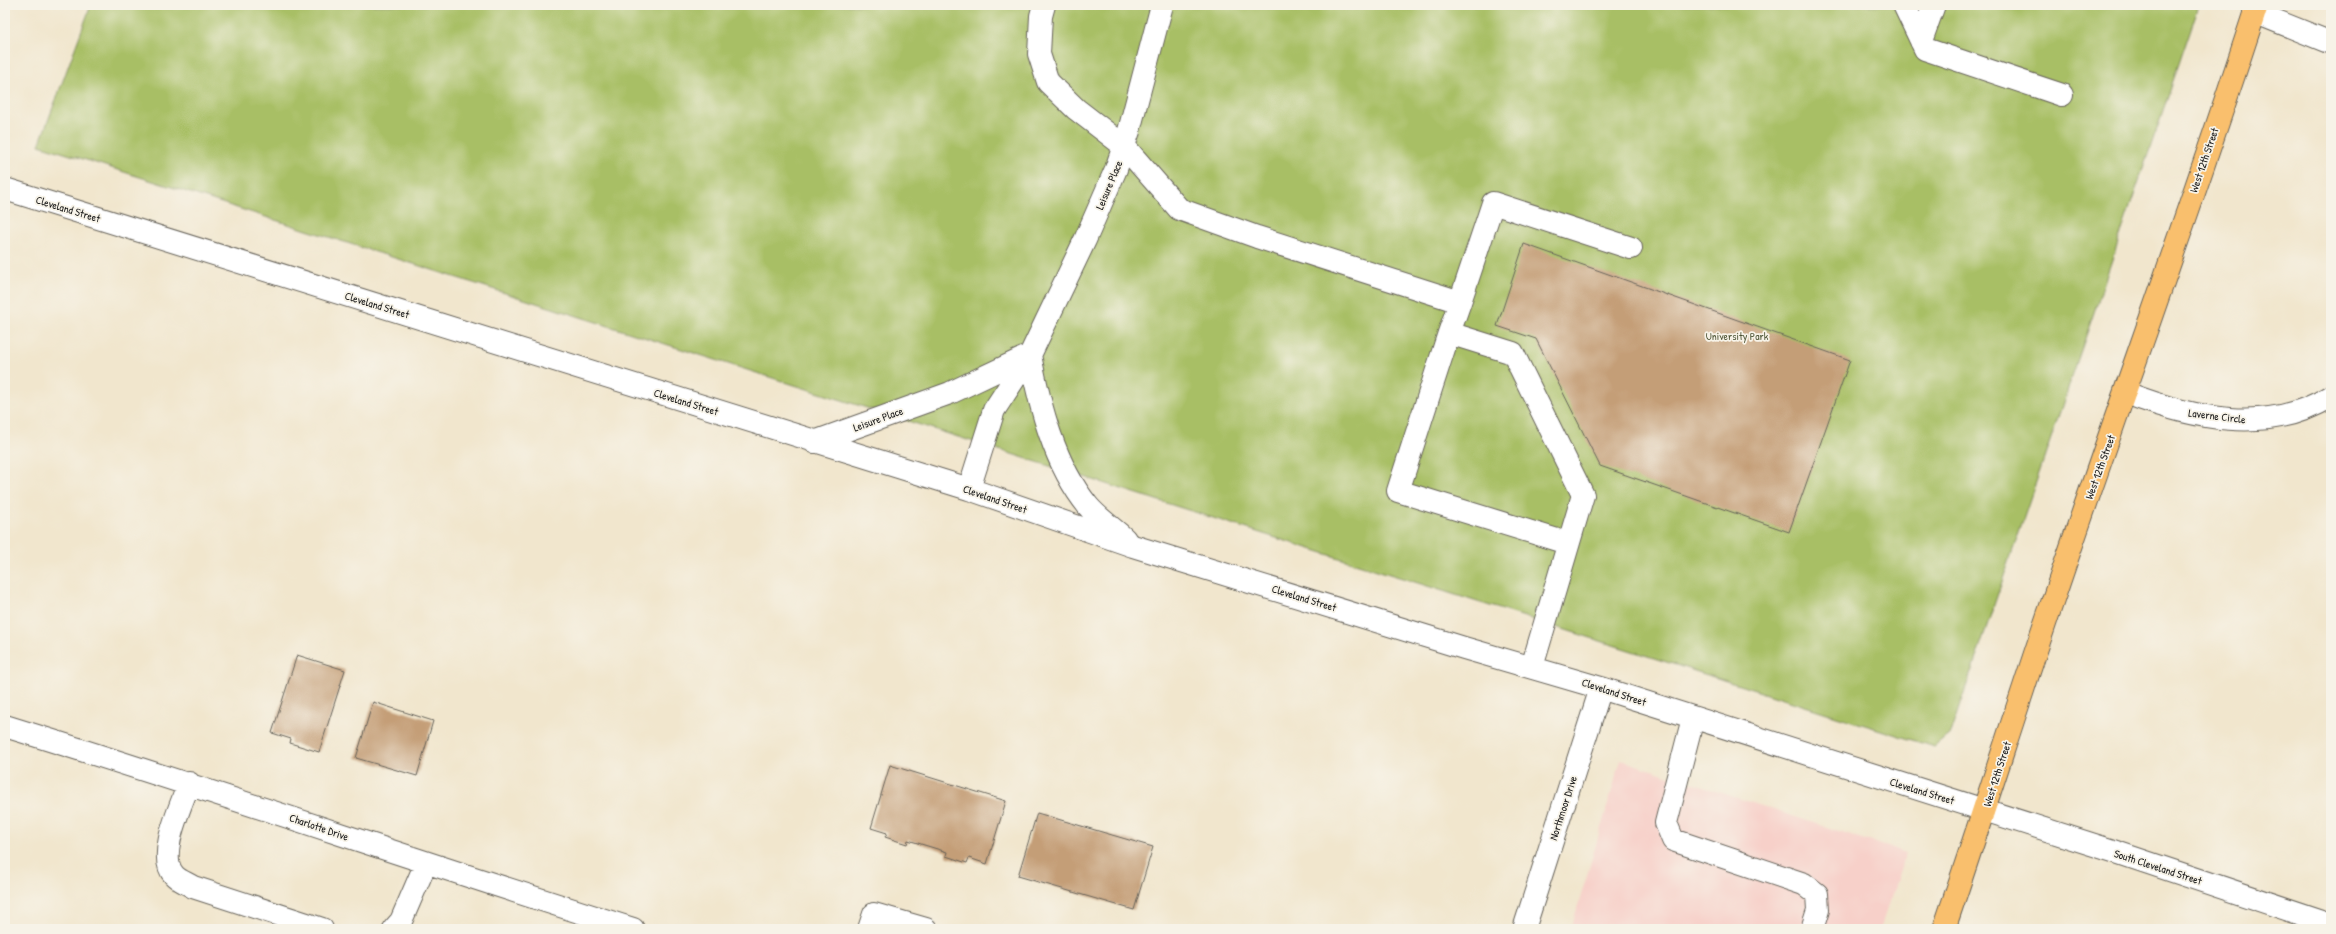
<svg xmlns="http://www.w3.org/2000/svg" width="2336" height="934" viewBox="0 0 2336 934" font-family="'Patrick Hand',sans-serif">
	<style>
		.built { fill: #f7d0c9 }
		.green { fill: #a8bf65; stroke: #626e40 }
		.building { fill: #c49e77 }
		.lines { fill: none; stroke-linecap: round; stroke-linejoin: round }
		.minor-casing { stroke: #67635a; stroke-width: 24 }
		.major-casing { stroke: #67635a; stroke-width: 24 }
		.minor { stroke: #fff; stroke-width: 22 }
		.major { stroke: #f9bf6d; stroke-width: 22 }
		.labels { text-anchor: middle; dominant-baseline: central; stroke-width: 3.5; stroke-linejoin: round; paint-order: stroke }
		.street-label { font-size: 11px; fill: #1c1c1c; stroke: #f7f3e8 }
		.park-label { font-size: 11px; fill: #4d5536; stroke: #f7f3e8 }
	</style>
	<rect width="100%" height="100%" fill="#f7f3e8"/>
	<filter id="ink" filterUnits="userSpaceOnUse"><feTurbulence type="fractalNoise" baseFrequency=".025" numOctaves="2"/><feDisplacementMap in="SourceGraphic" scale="8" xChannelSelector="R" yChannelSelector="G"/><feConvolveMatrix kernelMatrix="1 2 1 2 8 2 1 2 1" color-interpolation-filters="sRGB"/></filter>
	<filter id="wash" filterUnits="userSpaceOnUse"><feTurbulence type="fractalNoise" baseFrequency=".012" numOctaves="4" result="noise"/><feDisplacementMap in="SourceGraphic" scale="16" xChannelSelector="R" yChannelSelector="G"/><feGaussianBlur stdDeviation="0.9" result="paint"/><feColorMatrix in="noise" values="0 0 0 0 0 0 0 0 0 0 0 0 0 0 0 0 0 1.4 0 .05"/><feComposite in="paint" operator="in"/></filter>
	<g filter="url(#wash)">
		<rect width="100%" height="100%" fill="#f1e6cd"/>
		<path class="built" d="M1621,760L1906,853L1880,929H1571Z"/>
		<path class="green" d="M91,5H2199L1950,734L1934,747L39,145Z"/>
		<g id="blocks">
			<path class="building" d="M1524,244L1850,360L1789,532L1600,466L1536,339L1497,326Z
				M297,655L345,670L319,752L290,743L291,739L272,733Z
				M373,702L433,721L417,776L356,758Z
				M890,765L1006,801L987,864L969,858L967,863L946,856L947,852L908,840L907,844L885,837L887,833L871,828Z
				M1037,813L1153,847L1134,910L1018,876Z"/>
		</g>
	</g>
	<g filter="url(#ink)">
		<use href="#blocks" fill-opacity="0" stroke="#67635a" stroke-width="1"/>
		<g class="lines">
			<g class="minor-casing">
				<path id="minor" d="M1044,5L1041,16L1039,54L1048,82L1076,109L1124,146L1179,209L1257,237L1460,302L1449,333L1513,353L1583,495L1532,667
					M1904,5L1925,49L2062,95
					M2254,12L2331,43
					M1921,41L1934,5
					M5,189L969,489L1133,546L1464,648L1601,688L2113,851L2331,924
					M1460,302L1493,203L1631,248
					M1449,333L1398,491L1567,543
					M1030,355C1040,407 1054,464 1088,506C1098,518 1113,528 1125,539
					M2126,393C2191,418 2268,436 2331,396
					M814,442L950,393L1030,355
					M969,489L994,410L1030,355L1085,240L1116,169L1129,131L1162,5
					M1693,718L1666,823L1673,840L1804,884L1817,894L1818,910L1812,929
					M5,726C215,791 423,863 633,929
					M189,783C182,804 156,856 174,875C178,880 187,883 193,887L322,929
					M394,929L401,921L426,863
					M869,929L874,914L926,929
					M1524,929L1601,688"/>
			</g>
			<g class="major-casing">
				<path id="major" d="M1944,929C1981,821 2015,712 2052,603C2119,404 2192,206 2257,5"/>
			</g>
			<use href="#minor" class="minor"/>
			<use href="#major" class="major"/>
		</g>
	</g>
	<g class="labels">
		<g class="street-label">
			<text transform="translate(2204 160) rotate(-71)">West 12th Street</text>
			<text transform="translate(1109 185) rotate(-67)">Leisure Place</text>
			<text transform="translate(68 209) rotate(17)">Cleveland Street</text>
			<text transform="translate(377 305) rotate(17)">Cleveland Street</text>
			<text transform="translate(686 402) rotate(17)">Cleveland Street</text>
			<text transform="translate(2217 416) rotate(7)">Laverne Circle</text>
			<text transform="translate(878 419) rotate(-20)">Leisure Place</text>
			<text transform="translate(2100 467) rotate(-70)">West 12th Street</text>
			<text transform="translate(995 499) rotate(19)">Cleveland Street</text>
			<text transform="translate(1304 598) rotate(17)">Cleveland Street</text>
			<text transform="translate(1614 692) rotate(18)">Cleveland Street</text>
			<text transform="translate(1997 774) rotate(-72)">West 12th Street</text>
			<text transform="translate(1922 791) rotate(17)">Cleveland Street</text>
			<text transform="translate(1563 808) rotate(-72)">Northmoor Drive</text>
			<text transform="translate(319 827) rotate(19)">Charlotte Drive</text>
			<text transform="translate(2158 867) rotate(18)">South Cleveland Street</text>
		</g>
		<g class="park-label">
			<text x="1737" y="336">University Park</text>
		</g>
	</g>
	<rect width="2336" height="934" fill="none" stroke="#f7f3e8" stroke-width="20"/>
</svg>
